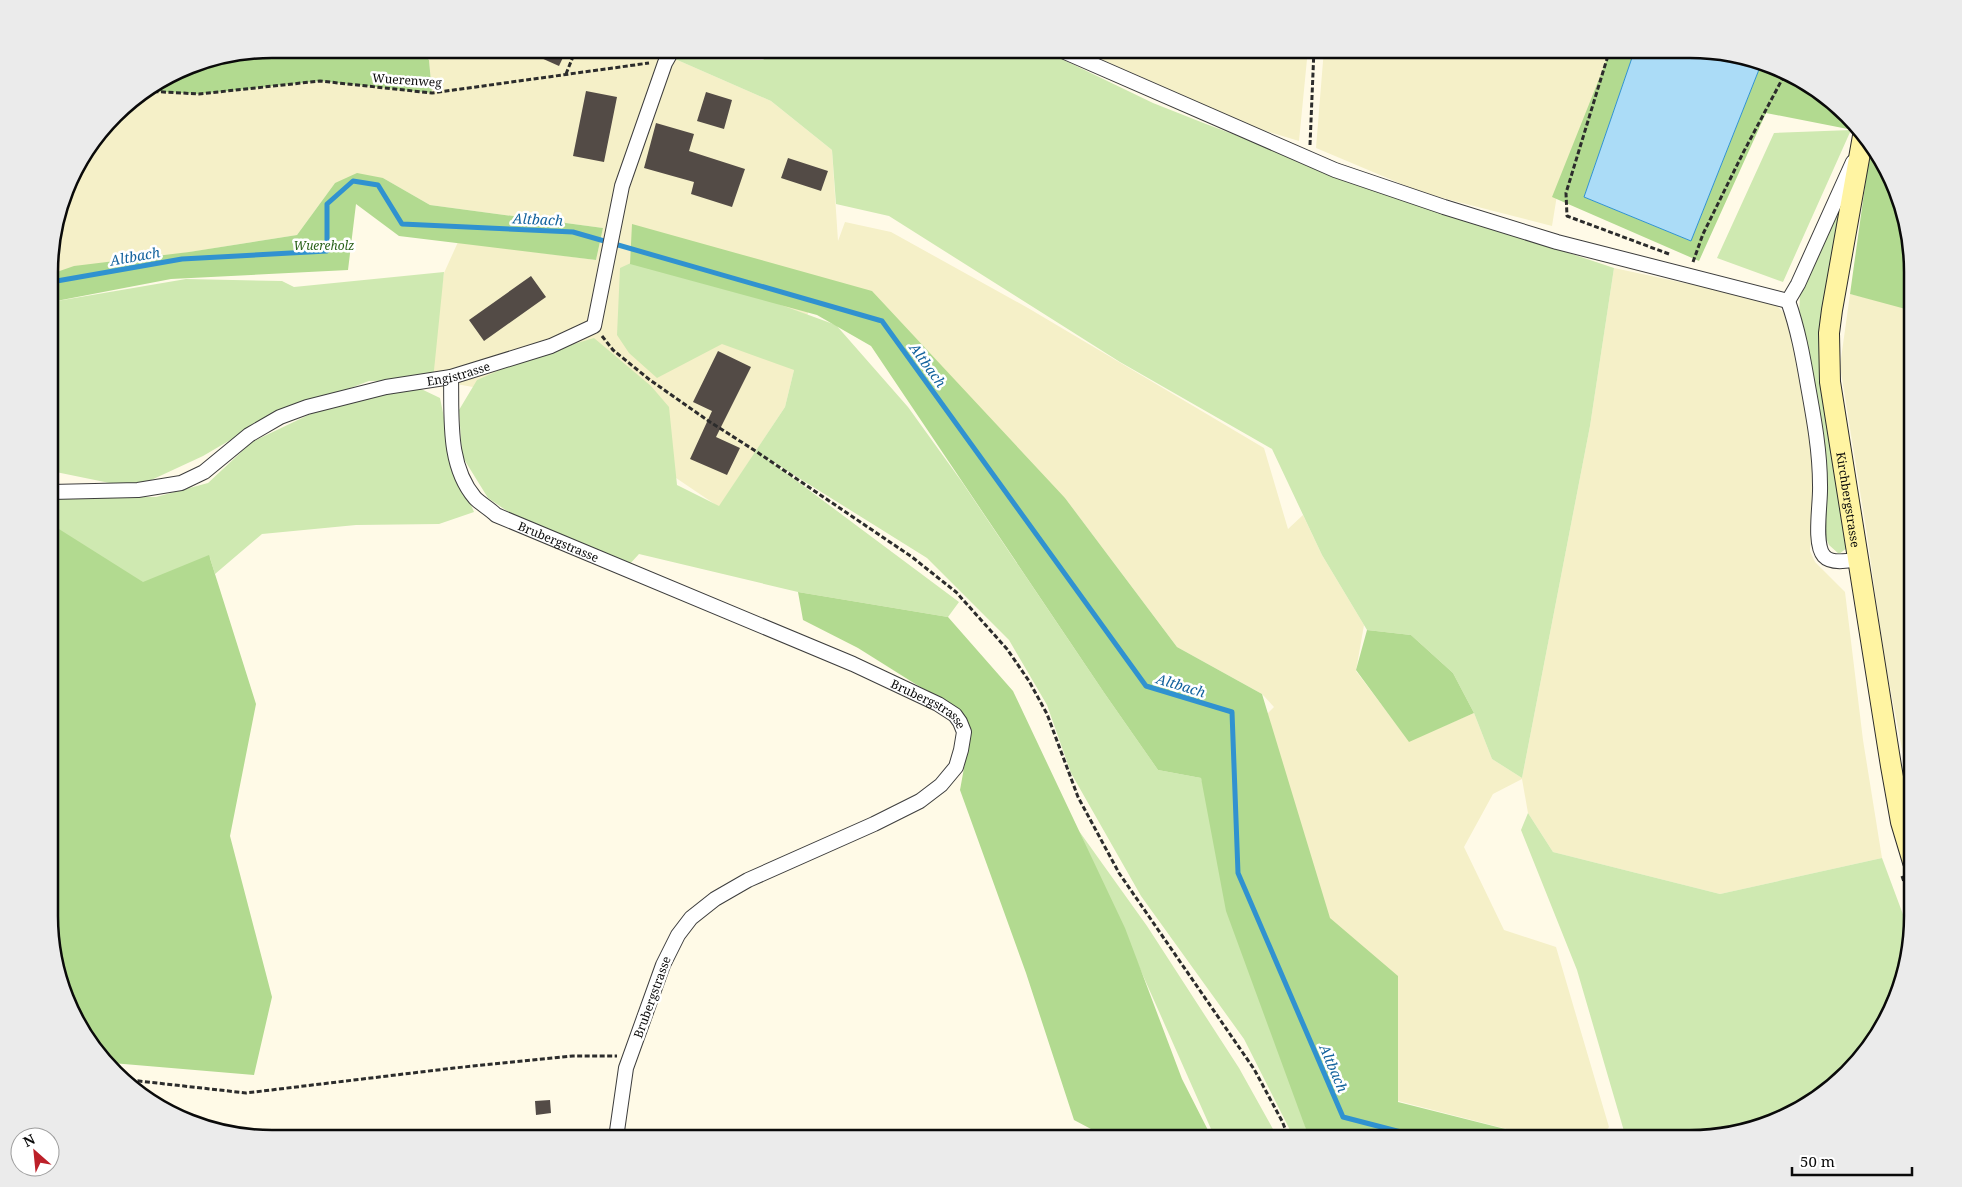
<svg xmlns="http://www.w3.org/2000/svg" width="1962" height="1187" viewBox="0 0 1962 1187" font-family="'Noto Serif',serif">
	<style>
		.farmland { fill: #f5f0c8 }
		.green { fill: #cfe9b1 }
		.forest { fill: #b2da90 }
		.water { fill: #abdcf7; stroke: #3092d0 }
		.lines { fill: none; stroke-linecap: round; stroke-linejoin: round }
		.stream { stroke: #3092d0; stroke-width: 5 }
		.building { fill: #534b46 }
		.minor-casing { stroke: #3d3d3d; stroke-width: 16 }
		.secondary-casing { stroke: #2c2c2c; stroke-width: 22 }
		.path { stroke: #2c2c2c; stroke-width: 3; stroke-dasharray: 5 2.5; stroke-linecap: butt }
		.minor { stroke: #fff; stroke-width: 14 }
		.secondary { stroke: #fff4a2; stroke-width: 20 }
		.labels { text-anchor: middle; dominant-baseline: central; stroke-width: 5; stroke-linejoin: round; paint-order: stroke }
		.street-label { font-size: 12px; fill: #0a0a0a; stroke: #fff }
		.park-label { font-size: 12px; font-style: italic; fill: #2a621a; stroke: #fff }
		.water-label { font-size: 14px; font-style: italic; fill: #12629d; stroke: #fff }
		.rim { fill: none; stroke: #0a0a0a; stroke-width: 2.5 }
	</style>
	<rect width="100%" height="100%" fill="#fffae7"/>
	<path class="farmland" d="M418,49H680L675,59L771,101L832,150L838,241L845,222L891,232L1028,308L1264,448L1288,529L1303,515L1322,555L1364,625L1356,671L1409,741L1474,713L1492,759L1522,778L1590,426L1614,268L1684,283L1762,297L1776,305L1787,316L1792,334L1811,433L1815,478L1810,551L1815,562L1845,592L1863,740L1882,858L1720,894L1553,852L1528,813L1522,779L1493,794L1464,847L1504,930L1556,947L1609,1127L1600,1138H1542L1398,1101L1322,916L1265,716L1274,707L1262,694L1177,647L1065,498L817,276L785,407L719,507L565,403L433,380L431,364L444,273L458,242L596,260L603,228L430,205L383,178L335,183L297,235L51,274V243L72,173L125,104L146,91L199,94L320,81L432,93L429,60Z
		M1078,49H1308L1299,141L1256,128Z
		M1324,49H1612L1558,189L1552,226L1423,193L1316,148Z
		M1850,294L1913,309V805L1884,657L1867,535L1840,366Z"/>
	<path class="green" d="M777,49H1041L1153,103L1206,124L1395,195L1614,268L1590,426L1522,778L1492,759L1474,713L1453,673L1411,635L1367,630L1322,555L1272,449L1120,362L889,216L836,204L832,150L771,101L675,59L763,60Z
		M1851,130L1783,282L1717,258L1774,133Z
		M1847,182L1821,326L1847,548L1839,554L1829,545L1822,529L1799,316L1800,295Z
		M633,262L759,297L836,325L908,407L962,482L1105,694L1158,770L1201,778L1307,1132L1304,1138H1294L1244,1039L1141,896L1071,773L1047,705L1009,640L927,558L762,455L959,602L948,617L798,592L639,554L628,566L542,535L488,498L462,456L459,410L477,380L527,358L594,338L651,386L669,407L677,485L719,506L785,407L794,370L722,344L657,378L629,353L617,335L620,268Z
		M444,272L433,380L369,381L263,421L203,456L134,488L51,471V302L186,279L282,281L294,287Z
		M417,387L440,398L453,462L474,512L439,524L356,525L262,534L215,574L210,558L141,584L51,528V499L72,497H156L208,483L252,442L325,407Z
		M1528,813L1553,852L1720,894L1882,858L1911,936L1883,1027L1848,1073L1802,1108L1704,1138H1626L1577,970L1521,830Z
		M1079,831L1147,926L1239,1068L1278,1138H1215Z"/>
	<path class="forest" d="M272,49H418L429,60L432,93L320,81L199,94L146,91L187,66Z
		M1611,49H1635L1584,197L1691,241L1762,62L1802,79L1858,131L1766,113L1699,261L1552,197Z
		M1871,143L1876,148L1901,200L1913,257V311L1850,294Z
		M357,173L383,178L430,205L603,228L596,260L399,236L356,204L348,270L171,279L51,302V274L74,266L189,252L297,235L335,183Z
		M632,224L872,291L1065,498L1177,647L1262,694L1330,918L1398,976V1102L1541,1138H1327L1307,1132L1226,911L1201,778L1158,770L1105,694L871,346L817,315L630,264Z
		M51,524L143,582L209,555L256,704L230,836L272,997L254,1075L112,1063L86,1039L51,944Z
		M798,592L948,617L1013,691L1125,928L1182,1079L1212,1138H1108L1074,1120L1026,973L960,790L970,735L960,712L858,648L803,620Z
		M1367,630L1411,635L1453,673L1474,713L1409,742L1356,670Z"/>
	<path class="water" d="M1635,49C1676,49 1723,46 1762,62L1691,241L1584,197Z"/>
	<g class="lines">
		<path class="stream" d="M51,282L182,259L327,251V204L353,181L378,185L402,224L573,232L882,321L1146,686L1232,712L1238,873L1343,1117L1424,1138"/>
	</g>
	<path class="building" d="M521,49H567L559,66Z
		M586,91L617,97L604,162L573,156Z
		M706,92L732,100L724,129L697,121Z
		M656,123L694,134L689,151L745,169L732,207L691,194L694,182L644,168Z
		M788,158L828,171L821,191L781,178Z
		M531,276L546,297L484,341L469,320Z
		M718,351L751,367L716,437L740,448L727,475L690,459L712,411L693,402Z
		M550,1100L551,1113L536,1115L535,1101Z"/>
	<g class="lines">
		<g class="minor-casing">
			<g id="minor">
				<path d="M1058,49L1335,170L1444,207L1557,242L1788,301"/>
				<path d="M1788,301C1798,329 1803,357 1808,386C1814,419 1820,452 1820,485C1821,502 1813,544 1824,556C1831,564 1848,561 1857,559"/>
				<path d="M1788,301L1798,284L1853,162"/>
				<path id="s1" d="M451,377C452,417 447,465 475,498C481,504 490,509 496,515L853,664L938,704L955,715L960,722L964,732L961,750L956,767L941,785L920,801L874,824L748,880L715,899L691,918L678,935L663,965L626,1068L616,1138"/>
				<path id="s2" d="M51,492L138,490L181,483L204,472L249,435L280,417L307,407L386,387L451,377L551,346L594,326L622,186L665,63L673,49"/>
			</g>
		</g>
		<g class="secondary-casing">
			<g id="secondary">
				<path id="s3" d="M1863,136L1832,310L1829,333L1830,382L1891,766L1901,822L1913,862"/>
			</g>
		</g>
		<path class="path" d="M1610,49L1566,193L1567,216L1669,254
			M566,74L576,49
			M146,91L199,94L320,81L432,93L649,63
			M1310,145L1314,49
			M1693,262L1703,234L1743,153L1786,72
			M602,336L613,350L650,380L710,422L754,450L912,557L956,592L1007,649L1029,681L1047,714L1078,797L1119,873L1254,1069L1282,1121L1289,1138
			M1902,876L1913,908
			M130,1080L246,1093L454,1068L573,1056H617"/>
		<use href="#minor" class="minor"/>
		<use href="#secondary" class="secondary"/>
	</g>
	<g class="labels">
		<g class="street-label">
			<text transform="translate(407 80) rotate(4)">Wuerenweg</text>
			<text stroke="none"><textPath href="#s2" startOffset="434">Engistrasse</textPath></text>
			<text stroke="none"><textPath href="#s3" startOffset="368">Kirchbergstrasse</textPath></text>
			<text stroke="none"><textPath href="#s1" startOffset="221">Brubergstrasse</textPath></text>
			<text stroke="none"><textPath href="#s1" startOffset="626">Brubergstrasse</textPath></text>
			<text transform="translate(652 997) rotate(-70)">Brubergstrasse</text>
		</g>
		<g class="park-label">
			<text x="324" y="245">Wuereholz</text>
		</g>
		<g class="water-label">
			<text transform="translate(538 219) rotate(3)">Altbach</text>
			<text transform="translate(135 256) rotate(-10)">Altbach</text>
			<text transform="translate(928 365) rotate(54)">Altbach</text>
			<text transform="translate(1181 685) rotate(17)">Altbach</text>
			<text transform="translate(1334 1068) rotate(67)">Altbach</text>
		</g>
	</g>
	<path d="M0 0H1962V1187H0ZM272 58H1690A214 214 0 0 1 1904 272V916A214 214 0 0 1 1690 1130H272A214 214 0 0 1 58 916V272A214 214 0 0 1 272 58Z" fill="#ebebeb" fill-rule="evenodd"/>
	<path class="rim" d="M272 58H1690A214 214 0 0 1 1904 272V916A214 214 0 0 1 1690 1130H272A214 214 0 0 1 58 916V272A214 214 0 0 1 272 58Z"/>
	<g transform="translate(35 1152) rotate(333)"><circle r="24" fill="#ffffff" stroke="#9d9d9d"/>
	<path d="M0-4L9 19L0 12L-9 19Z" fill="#bc2029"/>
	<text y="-8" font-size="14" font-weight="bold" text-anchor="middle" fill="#0a0a0a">N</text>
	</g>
	<path d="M1792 1167v8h120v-8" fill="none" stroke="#0a0a0a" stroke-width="2.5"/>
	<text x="1800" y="1167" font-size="15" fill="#0a0a0a" stroke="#ffffff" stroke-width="4" paint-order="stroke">50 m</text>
</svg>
